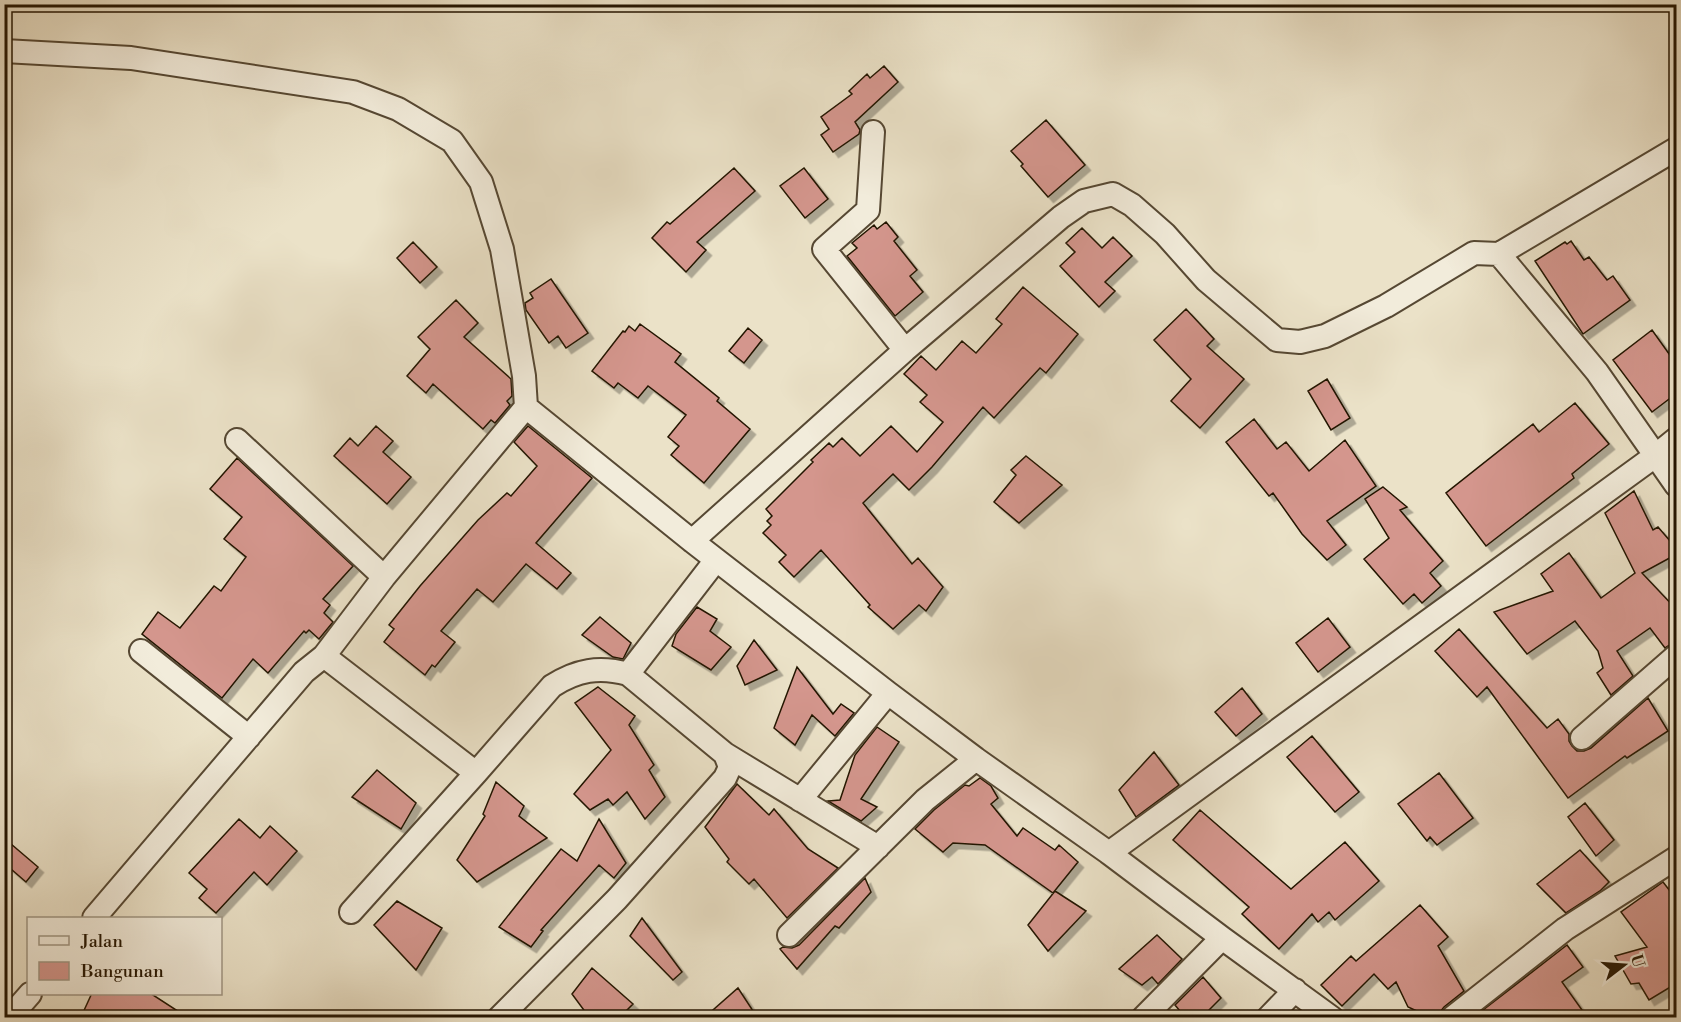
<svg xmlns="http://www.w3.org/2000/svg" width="1681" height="1022" viewBox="0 0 1681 1022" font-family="'Libre Bodoni',serif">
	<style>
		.building { fill: #d4968d; stroke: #241501; stroke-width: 1.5; filter: url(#shadow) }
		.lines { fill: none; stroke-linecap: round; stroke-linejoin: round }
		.street-casing { stroke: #564833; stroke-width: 26 }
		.street { stroke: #f2ecdb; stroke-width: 22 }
	</style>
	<defs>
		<filter id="shadow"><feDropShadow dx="5.5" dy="5.5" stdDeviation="0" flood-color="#0004"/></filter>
	</defs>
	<rect width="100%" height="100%" fill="#ebe2c8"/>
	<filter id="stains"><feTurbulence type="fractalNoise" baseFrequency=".00333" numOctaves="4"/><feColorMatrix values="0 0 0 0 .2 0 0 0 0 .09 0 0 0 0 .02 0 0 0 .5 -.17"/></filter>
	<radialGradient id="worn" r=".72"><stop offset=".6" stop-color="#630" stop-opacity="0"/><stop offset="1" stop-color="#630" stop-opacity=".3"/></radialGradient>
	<path class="building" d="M884,66L898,82L855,122L860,130L859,134L833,152L821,135L829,129L821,117L852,94L849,91L867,74L870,78Z
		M1046,120L1085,165L1048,197L1021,166L1023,164L1011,151Z
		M734,168L755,191L697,242L706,250L686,272L652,238L667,222L670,224Z
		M804,168L828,199L805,218L780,186Z
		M886,222L898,237L894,241L917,270L910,276L923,292L895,316L847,256L857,248L852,243L874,225L877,229Z
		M1082,228L1102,248L1113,237L1132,256L1105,282L1115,291L1099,307L1060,266L1075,252L1066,243Z
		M1571,241L1584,260L1589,257L1607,280L1613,276L1630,300L1583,334L1535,261L1565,242L1567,244Z
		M413,242L437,267L420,283L397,258Z
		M551,279L588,333L566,348L558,336L549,343L526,310L525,303L533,298L530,293Z
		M1023,287L1078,334L1046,373L1040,368L994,418L983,407L932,467L909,490L893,474L863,503L912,564L918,558L943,587L926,611L919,605L893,629L868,607L870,605L821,550L794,577L779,562L786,555L763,533L771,525L767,521L772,516L766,509L813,462L811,460L829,443L833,447L842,438L860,456L891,426L917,452L943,422L920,402L927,395L904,374L921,356L936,370L962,341L976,353L1002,324L996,319Z
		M456,300L478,323L464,337L511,379L512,396L507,401L510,405L495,423L491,420L483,429L433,384L426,393L407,376L430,349L418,337Z
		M1186,309L1214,339L1207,346L1244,379L1200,428L1171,401L1191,379L1154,340Z
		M640,324L681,354L675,362L719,398L717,401L750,429L704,483L671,455L679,446L668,437L686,415L648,386L638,398L618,383L614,388L592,371L623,331L625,332L629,326L635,331Z
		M748,328L762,340L744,363L729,351Z
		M1652,330L1677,365V393L1652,412L1613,360Z
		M1327,379L1350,418L1331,430L1308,391Z
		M1575,403L1609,444L1572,474L1574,478L1486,546L1446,493L1533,424L1539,432Z
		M1254,419L1277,449L1286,442L1309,471L1345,440L1376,486L1327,521L1346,545L1327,560L1302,534L1273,493L1269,496L1226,442Z
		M376,426L393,441L383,452L411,477L387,504L334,456L350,438L358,446Z
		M528,426L592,478L536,543L571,573L557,589L526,564L493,602L477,589L441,631L455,642L435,667L432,665L425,675L384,642L394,629L389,625L420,586L478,520L507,493L511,496L537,466L514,442Z
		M1026,456L1062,485L1019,523L994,502L1016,475L1011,470Z
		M237,458L353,566L323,599L330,605L324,613L333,622L319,639L309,630L306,633L304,631L268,673L253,659L222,698L142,634L158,612L180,628L214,586L221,591L246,557L224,539L242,517L210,489Z
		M1383,487L1407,507L1400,510L1443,561L1430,573L1441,586L1422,603L1414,594L1403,604L1364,559L1389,538L1365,499Z
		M1634,491L1653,530L1658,527L1677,549V554L1642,573L1677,610V643H1673L1665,648L1650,628L1617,651L1633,676L1611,695L1597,673L1603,668L1598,651L1575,621L1527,654L1494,612L1553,591L1541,574L1569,553L1601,598L1635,573L1605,513Z
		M697,607L717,619L710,631L731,647L711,670L672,646L676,634Z
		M600,617L631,643L623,659L613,657L582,635Z
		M1328,618L1350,647L1318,672L1296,643Z
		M1459,629L1547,728L1558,719L1569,734V741L1572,746L1577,751H1584L1591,748L1648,698L1668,731L1627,758L1625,756L1568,798L1487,687L1477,697L1435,651Z
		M754,640L777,670L745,685L737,666Z
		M797,667L833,714L841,704L854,713L835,736L812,715L795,745L774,728Z
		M598,687L635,716L629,725L654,765L649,770L665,797L645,819L627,792L613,805L608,799L590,810L574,794L611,750L575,703Z
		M1242,688L1262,714L1236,736L1215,712Z
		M877,727L899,742L861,799L877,807L861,821L828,801L840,800L855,755Z
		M1312,736L1359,792L1335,812L1287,757Z
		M1154,752L1179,785L1136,817L1119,790Z
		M377,770L416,803L401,829L352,797Z
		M1439,773L1473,818L1437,845L1430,837L1427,841L1398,804Z
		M980,778L991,786L998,798L991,804L1017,836L1023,828L1055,850L1059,845L1078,862L1053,893L985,845L953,843L943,852L915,829L934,810L965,785L969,786Z
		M496,782L524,806L519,816L547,838L477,882L457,860L485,816L483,814Z
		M737,784L769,815L774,809L808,849L838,868L787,918L754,879L749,884L727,862L729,859L705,827Z
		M1585,803L1614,840L1596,856L1568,817Z
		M1200,810L1291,889L1345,842L1379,881L1335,920L1329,912L1318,922L1312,914L1279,949L1242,914L1249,907L1173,840Z
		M239,819L260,838L270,826L297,851L267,885L254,872L216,913L199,898L207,889L189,873Z
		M599,819L626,863L614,878L599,865L541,930L543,931L531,947L499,927L561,849L577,861Z
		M4,838L38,867L26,882L4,863Z
		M1580,850L1609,882L1600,891L1566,913L1537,884Z
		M865,878L871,892L839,928L835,926L797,969L780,949L783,947L792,948L799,945Z
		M1663,882L1677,900V983L1649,1000L1639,983L1631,984L1615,956L1647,947L1621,912Z
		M1055,891L1086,911L1048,951L1028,925Z
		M397,901L442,928L416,970L374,925Z
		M1420,905L1448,937L1438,946L1464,991L1444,1007L1440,1012L1439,1017H1430L1408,1007L1396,982L1388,989L1374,974L1342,1006L1321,985L1351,956L1356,961Z
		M642,918L682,972L673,980L630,936Z
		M1157,935L1182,959L1158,984L1152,977L1142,985L1119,969Z
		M1567,945L1583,967L1562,982L1587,1017H1474Z
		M592,968L633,1004L620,1017H589L572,994Z
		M1203,977L1221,998L1202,1017H1185L1175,1005Z
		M738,988L757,1017H705Z
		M92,993H150L187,1017H81Z"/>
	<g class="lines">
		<g class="street-casing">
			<path id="street" d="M4,51L131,58L353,92L398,109L452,141L481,182L502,249L524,376L526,407
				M873,132L868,210L824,249L905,350
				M1499,254L1676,149
				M237,440L384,577
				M692,541L905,350L1061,217L1084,201L1113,194L1132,205L1165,234L1206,280L1277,340L1300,342L1325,336L1386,306L1474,253L1499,254L1597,372L1676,485
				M141,651L249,737
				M324,656L476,773
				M628,674L716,560
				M1582,738L1676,656
				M725,754L878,847
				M800,800L888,693
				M1109,853L1655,456L1676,439
				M351,912L476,773L552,686C577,670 599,666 628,674L725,754L730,767L725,778L617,899L499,1018
				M94,918L304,672L324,656L384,577L526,407L692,541L888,693L976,759L1109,853L1222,938L1332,1018
				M789,935L925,800L976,759
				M9,1018L30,994
				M1143,1018L1222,938
				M1268,1018L1295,990
				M1452,1018L1565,929L1676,858"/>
		</g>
		<use href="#street" class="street"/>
	</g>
	<rect width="1681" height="1022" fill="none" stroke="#ebe2c8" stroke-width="24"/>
	<rect x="6" y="6" width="1669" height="1010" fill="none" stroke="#241501" stroke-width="3"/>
	<rect x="12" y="12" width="1657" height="998" fill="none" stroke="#241501" stroke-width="1.5"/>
	<rect x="27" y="917" width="195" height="78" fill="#f2ecdb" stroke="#a09684" stroke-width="1.5"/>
	<rect x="39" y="936" width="30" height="9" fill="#f2ecdb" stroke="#a09684" stroke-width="1.5"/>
	<text x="81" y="947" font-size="18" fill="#241501">Jalan</text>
	<rect x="39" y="962" width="30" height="18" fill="#d4968d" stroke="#a09684" stroke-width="1.5"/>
	<text x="81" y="977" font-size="18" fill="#241501">Bangunan</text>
	<g transform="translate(1624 965) rotate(73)" stroke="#f2ecdb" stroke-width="4.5" paint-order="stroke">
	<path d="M0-4.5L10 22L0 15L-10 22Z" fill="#241501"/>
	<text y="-9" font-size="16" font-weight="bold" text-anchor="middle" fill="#241501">U</text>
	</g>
	<rect width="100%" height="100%" filter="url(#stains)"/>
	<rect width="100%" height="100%" fill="url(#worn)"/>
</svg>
